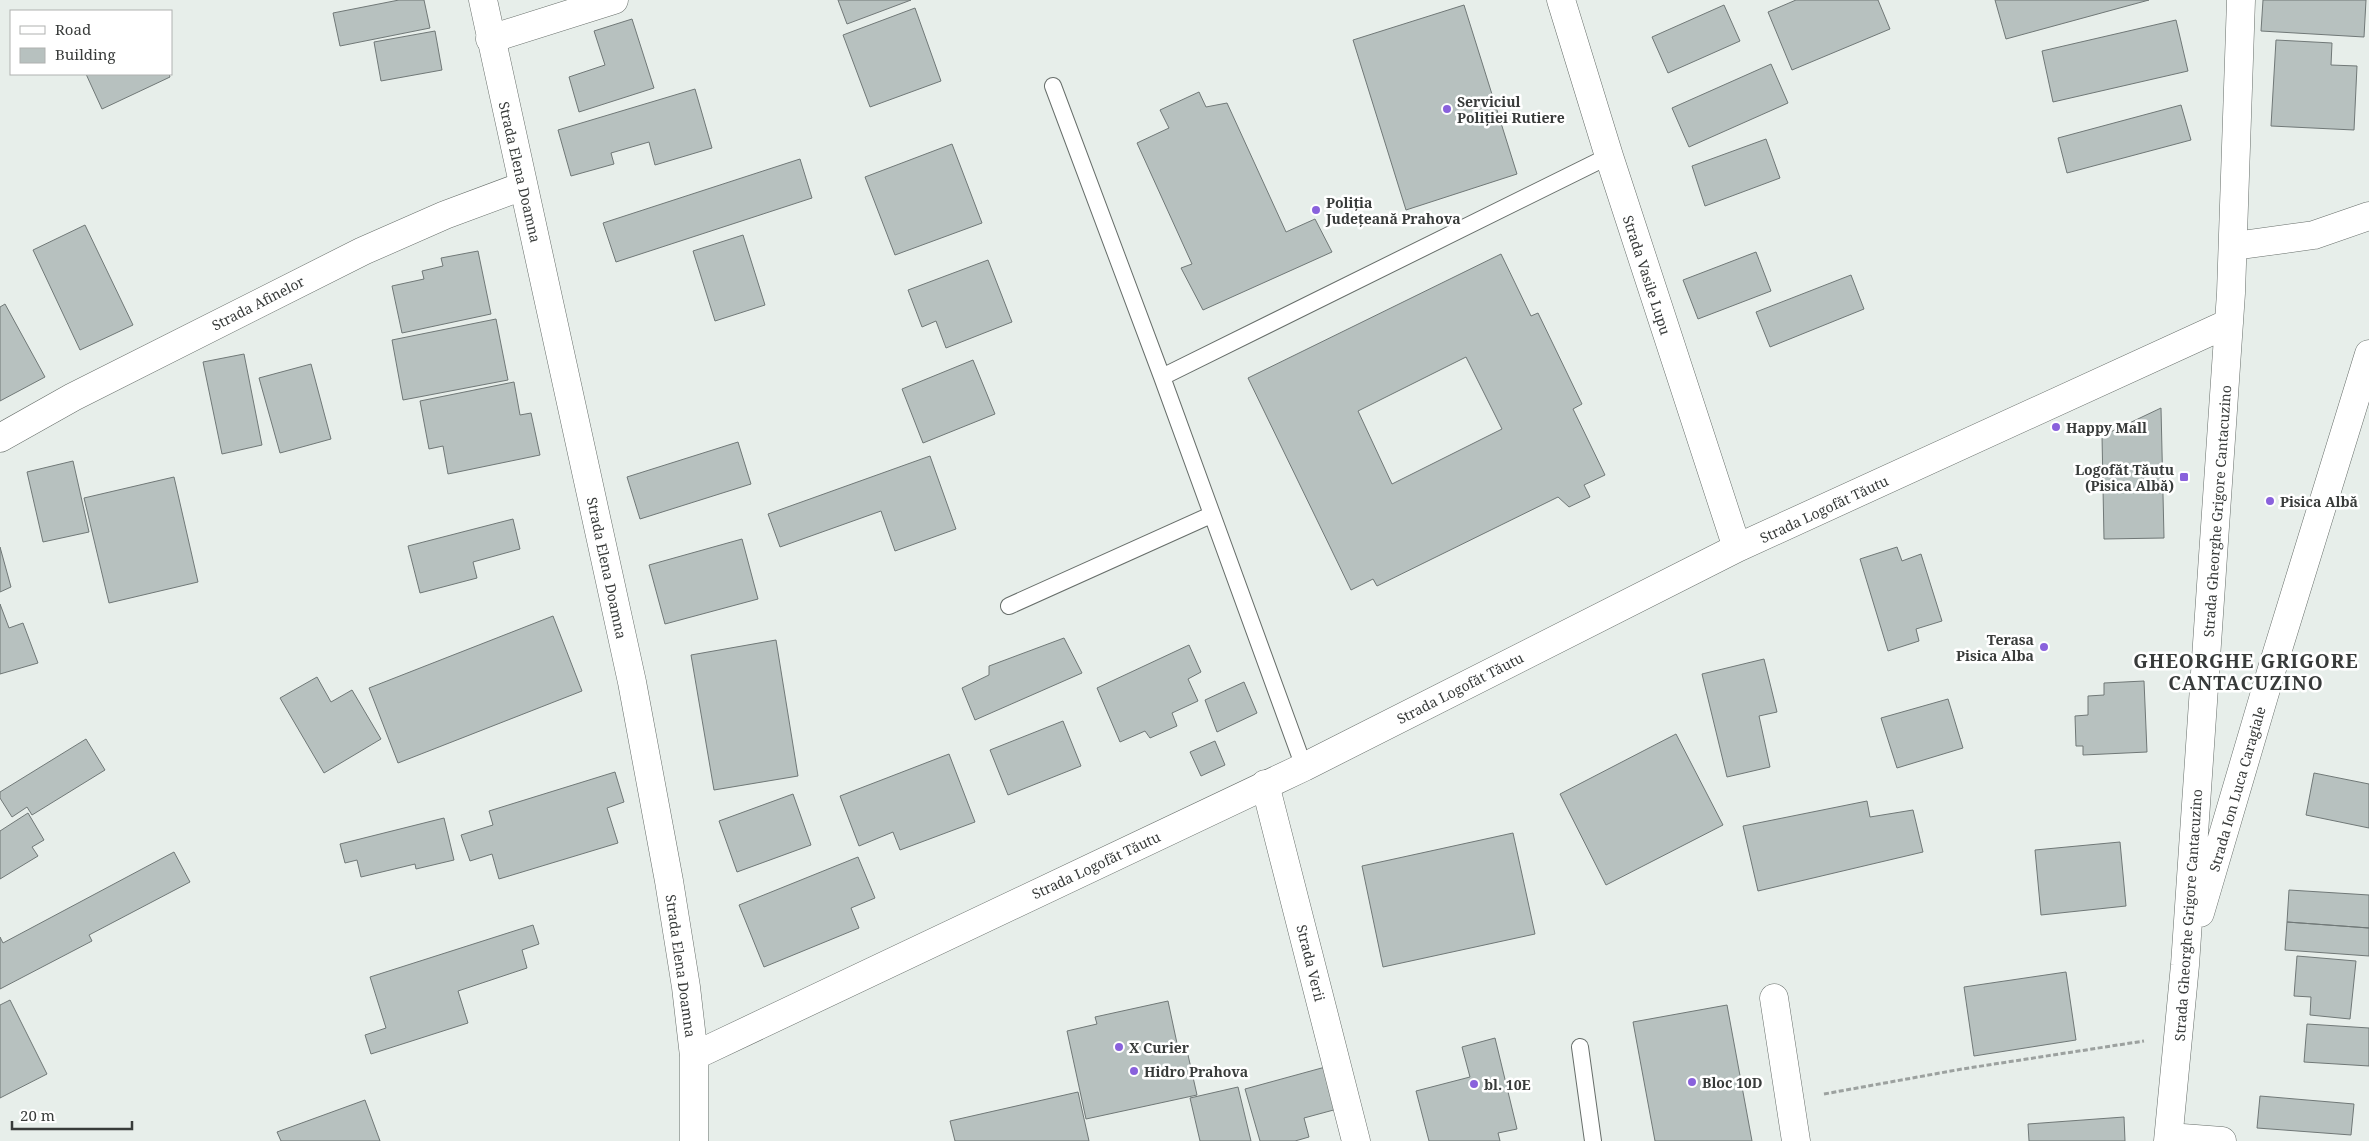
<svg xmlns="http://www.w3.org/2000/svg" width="2369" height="1141" viewBox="0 0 2369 1141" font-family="'Noto Serif',serif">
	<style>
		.building { fill: #b7c1bf; stroke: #707877; fill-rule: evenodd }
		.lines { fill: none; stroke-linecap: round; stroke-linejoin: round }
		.lane-casing { stroke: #676e6a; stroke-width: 18 }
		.street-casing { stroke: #676e6a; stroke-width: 29 }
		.secondary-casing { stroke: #676e6a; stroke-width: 29 }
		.path { stroke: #9ca19f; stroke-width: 3; stroke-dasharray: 5 2.5; stroke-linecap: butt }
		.lane { stroke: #fff; stroke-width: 16 }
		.street { stroke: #fff; stroke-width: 28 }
		.secondary { stroke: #fff; stroke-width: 28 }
		.poi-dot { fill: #8961dc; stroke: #fff; stroke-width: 2 }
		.labels { text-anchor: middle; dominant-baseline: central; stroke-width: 5; stroke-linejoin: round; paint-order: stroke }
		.poi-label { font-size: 14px; font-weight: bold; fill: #383b3a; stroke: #fff; text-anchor: start }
		.street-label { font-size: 14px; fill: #383b3a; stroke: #fff }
		.district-label { font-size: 19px; font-weight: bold; letter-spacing: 1px; fill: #383b3a; stroke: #fff }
	</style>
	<rect width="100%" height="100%" fill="#e7eeea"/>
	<path class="building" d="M399,0H424L430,28L340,46L333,13Z
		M838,0H911L847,24Z
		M1796,0H1878L1890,29L1792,70L1768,12Z
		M1995,0H2149L2006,39Z
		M2263,0H2366L2364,37L2261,31Z
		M1464,5L1517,174L1406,210L1353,40Z
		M1724,5L1740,41L1668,73L1652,37Z
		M915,8L941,81L870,107L843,35Z
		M632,19L654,88L579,112L569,77L605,65L594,31Z
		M2176,20L2188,71L2053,102L2042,51Z
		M435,31L442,70L381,81L374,42Z
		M2276,40L2332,43L2331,65L2357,66L2354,130L2271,126Z
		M1771,64L1788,103L1689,147L1672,108Z
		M86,74H169L170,77L102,109Z
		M695,89L712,148L655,165L649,142L611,153L614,164L571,176L558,130Z
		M1199,92L1206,107L1227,103L1286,232L1315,219L1332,252L1203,310L1181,268L1192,264L1137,143L1169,128L1160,110Z
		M2181,105L2191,140L2067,173L2058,138Z
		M1766,139L1780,178L1705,206L1692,166Z
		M952,144L982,223L895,255L865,177Z
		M800,159L812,198L616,262L603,223Z
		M85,225L133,325L80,350L33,250Z
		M743,235L765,305L715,321L693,251Z
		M478,251L491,314L402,333L392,286L424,279L422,271L443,266L441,258Z
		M1756,252L1771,291L1698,319L1683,280Z
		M1501,254L1531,316L1538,313L1582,404L1573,409L1605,475L1584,485L1590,497L1569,507L1558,497L1377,586L1373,579L1351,590L1248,378ZM1466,357L1502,429L1392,484L1358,411Z
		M988,260L1012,322L946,348L936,321L922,327L908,290Z
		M1851,275L1864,309L1770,347L1756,312Z
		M5,304L45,377L0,401V307Z
		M496,319L508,380L403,400L392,340Z
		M244,354L262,445L222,454L203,362Z
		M973,360L995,414L923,443L902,389Z
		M311,364L331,439L280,453L259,378Z
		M514,382L520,415L531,413L540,455L448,474L443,446L429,449L420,401Z
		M2161,408L2164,538L2104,539L2102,436Z
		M738,442L751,484L640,519L627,477Z
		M930,456L956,529L895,551L881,511L780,547L768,514Z
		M73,461L89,532L43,542L27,472Z
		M174,477L198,582L109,603L84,498Z
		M513,519L520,549L473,562L477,578L420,593L408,546Z
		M742,539L758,599L665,624L649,565Z
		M0,547L11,587L0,592Z
		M1897,547L1902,561L1921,554L1942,621L1916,629L1919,641L1888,651L1860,559Z
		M0,604L9,628L23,623L38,663L0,674Z
		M553,616L582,691L398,763L369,688Z
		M1064,638L1082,673L975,720L962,688L989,675V666Z
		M776,640L798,776L714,790L691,655Z
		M1189,645L1201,672L1188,679L1198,701L1172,713L1177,726L1150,738L1145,731L1120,742L1097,688Z
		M1764,659L1777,712L1759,716L1770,767L1727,777L1702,674Z
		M317,677L331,702L352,690L381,739L324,773L280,698Z
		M2144,681L2147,752L2083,755V746H2076L2075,716L2088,715V696L2104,695V683Z
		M1244,682L1257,713L1217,732L1205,700Z
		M1948,699L1963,748L1897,768L1881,718Z
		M1063,721L1081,766L1008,795L990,750Z
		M1676,734L1723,825L1606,885L1560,794Z
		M86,739L105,770L32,815L27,807L12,817L0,798V792Z
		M1215,741L1225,765L1201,776L1190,752Z
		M949,754L975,822L900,850L893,832L859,846L840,796Z
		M615,772L624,802L607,808L618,843L499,879L492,854L470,861L461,835L493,825L489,811Z
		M2314,773L2369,784V828L2306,815Z
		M793,794L811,845L737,872L719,821Z
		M1867,801L1870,817L1913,810L1923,852L1758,891L1743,826Z
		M28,813L44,840L32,847L38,856L0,879V831Z
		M444,818L454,860L416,869L415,864L361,877L357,860L345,863L340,844Z
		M1513,833L1535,934L1383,967L1362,866Z
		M2120,842L2126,906L2041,915L2035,850Z
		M174,852L190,882L89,935L92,941L0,989V937L3,943Z
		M858,857L875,898L851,908L859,928L764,967L739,905Z
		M2289,890L2369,895V928L2287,922Z
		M2287,922L2369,928V956L2285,950Z
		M533,925L539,944L522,950L527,968L458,991L468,1023L371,1054L365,1035L386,1028L370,977Z
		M2297,956L2356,961L2350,1019L2310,1015L2311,997L2294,996Z
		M2066,972L2076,1040L1974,1056L1964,987Z
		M10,1000L47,1074L0,1098V1005Z
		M1168,1001L1178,1048L1186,1046L1197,1095L1086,1119L1067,1031L1097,1024L1095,1017Z
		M1727,1005L1752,1141H1655L1633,1022Z
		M2307,1024L2369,1028V1066L2304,1062Z
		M1495,1038L1517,1129L1498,1133L1500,1141H1429L1416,1091L1470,1077L1462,1047Z
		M1329,1066L1341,1108L1304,1118L1309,1137L1295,1141H1260L1245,1089Z
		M1238,1087L1251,1141H1200L1190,1098Z
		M1078,1092L1089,1141H955L950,1121Z
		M2260,1096L2354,1104L2351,1135L2257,1128Z
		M365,1100L380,1141H281L277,1132Z
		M2124,1117L2125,1141H2029L2028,1124Z"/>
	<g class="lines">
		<g class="lane-casing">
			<path id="lane" d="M1053,86L1162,377L1304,767
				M1162,377L1609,156
				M1009,606L1211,515
				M1580,1047L1593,1141"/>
		</g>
		<g class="street-casing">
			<path id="street" d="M490,39L614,0
				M2234,246L2314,235L2369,216
				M0,438L73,397L363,251L445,215L523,186
				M1265,784L1356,1141
				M1774,998L1796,1141
				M2169,1137L2222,1141"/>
		</g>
		<g class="secondary-casing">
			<path id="secondary" d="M483,0L632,682L669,881L686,987L694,1056V1141
				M1561,0L1609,156L1737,548
				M2200,913L2271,672L2369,354
				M694,1056L1304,767L1737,548L2229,323
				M2168,1141L2185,965L2231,293L2241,0"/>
		</g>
		<path class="path" d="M1824,1094L1962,1069L2144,1041"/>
		<use href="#lane" class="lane"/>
		<use href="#street" class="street"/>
		<use href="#secondary" class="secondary"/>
	</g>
	<g class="poi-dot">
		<circle cx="1447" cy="109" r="5"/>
		<circle cx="1316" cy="210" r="5"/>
		<circle cx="2056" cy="427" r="5"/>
		<rect x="2179" y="472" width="10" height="10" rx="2.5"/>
		<circle cx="2270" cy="501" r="5"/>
		<circle cx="2044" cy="647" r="5"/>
		<circle cx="1119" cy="1047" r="5"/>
		<circle cx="1134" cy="1071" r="5"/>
		<circle cx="1692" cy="1082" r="5"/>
		<circle cx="1474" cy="1084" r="5"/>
	</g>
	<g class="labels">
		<g class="poi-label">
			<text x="1457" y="101">Serviciul<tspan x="1457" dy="16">Poliției Rutiere</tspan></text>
			<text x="1326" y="202">Poliția<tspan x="1326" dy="16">Județeană Prahova</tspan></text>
			<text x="2066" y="427">Happy Mall</text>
			<text x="2174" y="469" text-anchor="end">Logofăt Tăutu<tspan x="2174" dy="16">(Pisica Albă)</tspan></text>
			<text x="2280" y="501">Pisica Albă</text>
			<text x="2034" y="639" text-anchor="end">Terasa<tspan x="2034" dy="16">Pisica Alba</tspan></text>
			<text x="1129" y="1047">X Curier</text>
			<text x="1144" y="1071">Hidro Prahova</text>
			<text x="1702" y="1082">Bloc 10D</text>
			<text x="1484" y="1084">bl. 10E</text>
		</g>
		<g class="street-label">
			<text transform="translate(520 172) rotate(77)">Strada Elena Doamna</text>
			<text transform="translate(1647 275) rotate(72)">Strada Vasile Lupu</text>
			<text transform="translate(258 303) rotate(-27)">Strada Afinelor</text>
			<text transform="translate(1824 509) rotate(-25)">Strada Logofăt Tăutu</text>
			<text transform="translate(2217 511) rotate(-86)">Strada Gheorghe Grigore Cantacuzino</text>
			<text transform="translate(607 568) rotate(78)">Strada Elena Doamna</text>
			<text transform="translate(1460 688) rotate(-27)">Strada Logofăt Tăutu</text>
			<text transform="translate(2237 789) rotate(-74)">Strada Ion Luca Caragiale</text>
			<text transform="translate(1096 865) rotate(-25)">Strada Logofăt Tăutu</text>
			<text transform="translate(2188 915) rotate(-86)">Strada Gheorghe Grigore Cantacuzino</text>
			<text transform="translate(1311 963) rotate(76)">Strada Verii</text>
			<text transform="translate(681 966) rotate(82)">Strada Elena Doamna</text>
		</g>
		<g class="district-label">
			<text x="2246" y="661">GHEORGHE GRIGORE<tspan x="2246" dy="22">CANTACUZINO</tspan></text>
		</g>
	</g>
	<rect x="10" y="10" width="162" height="65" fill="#ffffff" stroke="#afb1b0"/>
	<rect x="20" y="26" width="25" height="8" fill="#ffffff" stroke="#afb1b0"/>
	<text x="55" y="35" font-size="15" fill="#383b3a">Road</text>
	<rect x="20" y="48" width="25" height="15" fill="#b7c1bf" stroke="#afb1b0"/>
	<text x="55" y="60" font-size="15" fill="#383b3a">Building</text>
	<path d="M12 1121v8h120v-8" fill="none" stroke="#383b3a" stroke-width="2.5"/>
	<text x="20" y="1121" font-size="15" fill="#383b3a" stroke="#ffffff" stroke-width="4" paint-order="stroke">20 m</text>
</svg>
